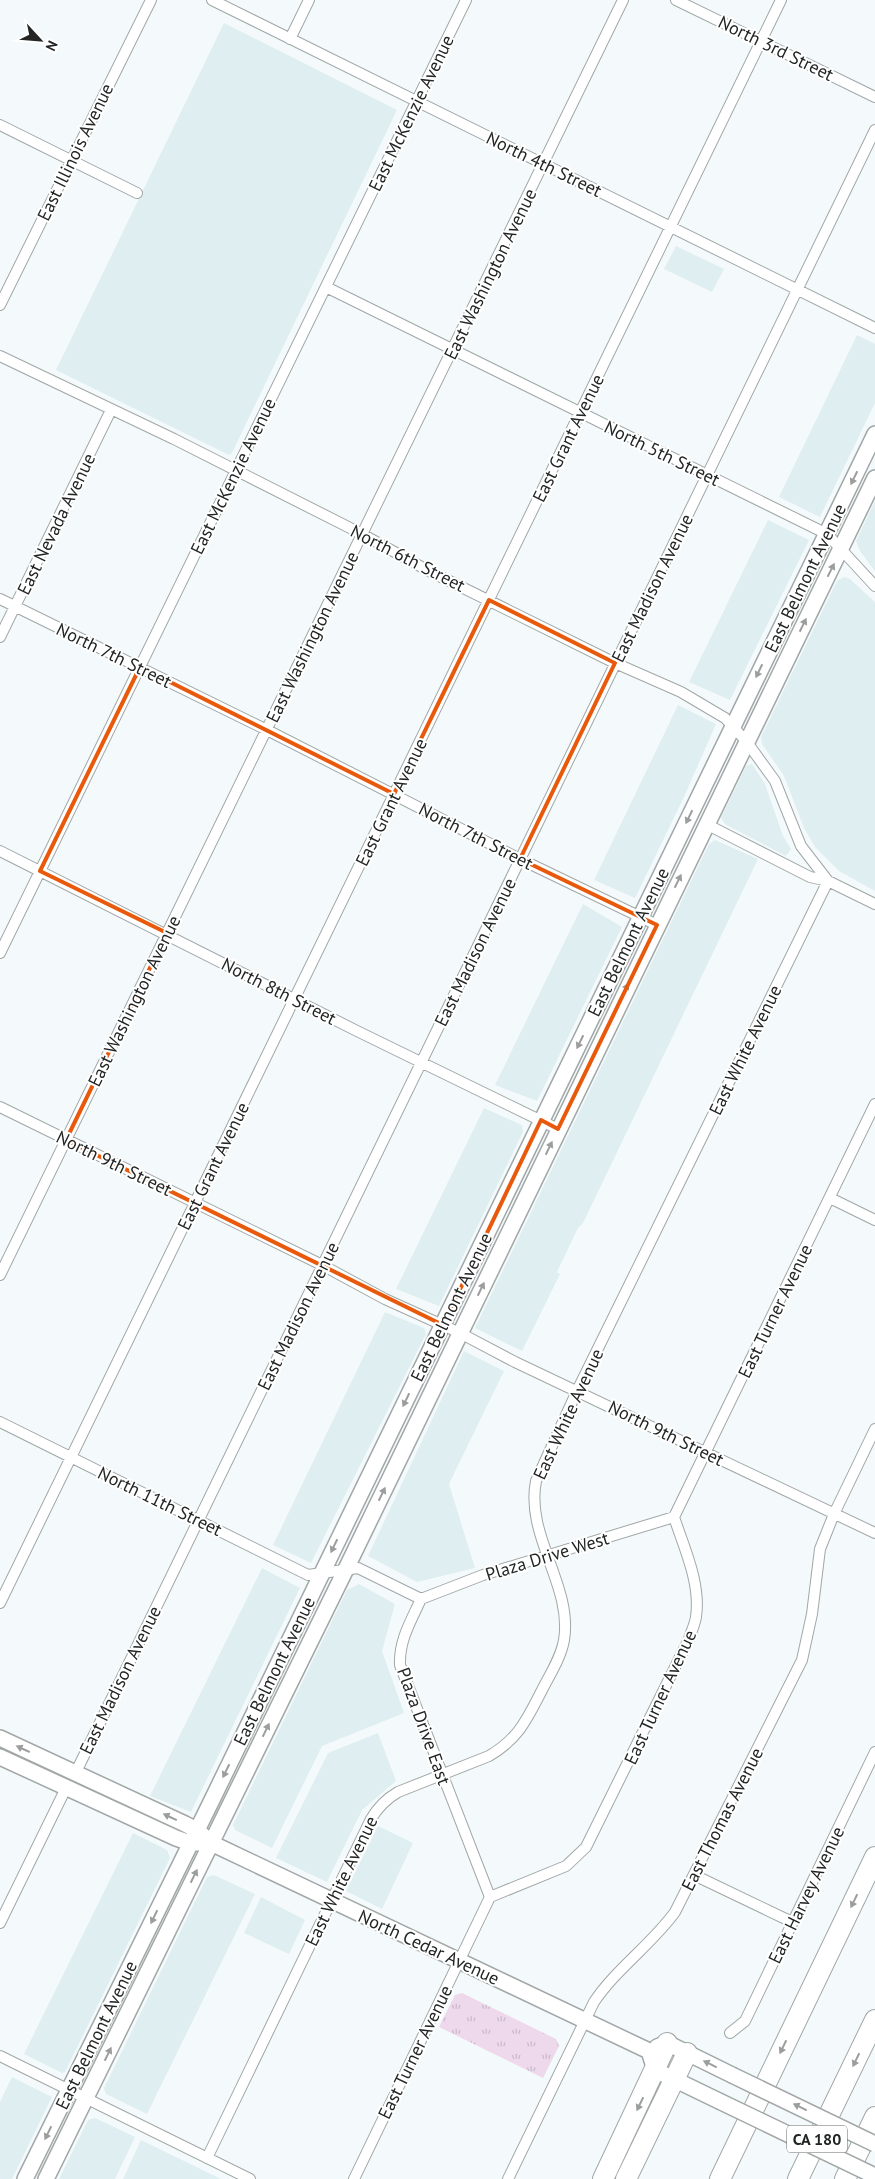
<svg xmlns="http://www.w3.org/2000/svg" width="875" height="2179" viewBox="0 0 875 2179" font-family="'PT Sans',sans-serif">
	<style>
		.built { fill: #dfeef0 }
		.grass { fill: url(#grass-tufts) }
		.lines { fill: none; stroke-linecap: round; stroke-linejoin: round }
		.street-casing { stroke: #a1a7a7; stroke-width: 12 }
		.secondary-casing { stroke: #a1a7a7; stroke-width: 18 }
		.highway-casing { stroke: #a1a7a7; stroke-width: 22 }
		.street { stroke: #fff; stroke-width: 10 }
		.secondary { stroke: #fff; stroke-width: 15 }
		.highway { stroke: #fff; stroke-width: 20 }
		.secondary-bridge-casing { stroke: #a1a7a7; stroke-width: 18; stroke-linecap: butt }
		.secondary-bridge { stroke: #fff; stroke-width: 15 }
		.oneway { fill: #9c9d9d }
		.marked { fill: none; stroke: #e8590c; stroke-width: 4; stroke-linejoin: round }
		.labels { text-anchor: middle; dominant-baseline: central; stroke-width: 4; stroke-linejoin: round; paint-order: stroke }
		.shield { fill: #fff; stroke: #656666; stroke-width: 1 }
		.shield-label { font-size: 16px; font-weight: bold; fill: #232525 }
		.street-label { font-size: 18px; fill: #232525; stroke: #fff }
	</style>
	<defs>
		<pattern id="grass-tufts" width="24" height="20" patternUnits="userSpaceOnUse" patternTransform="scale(1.25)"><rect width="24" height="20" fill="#edd8ec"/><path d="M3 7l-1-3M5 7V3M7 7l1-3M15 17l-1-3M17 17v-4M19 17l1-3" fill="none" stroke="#cbb9ca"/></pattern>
	</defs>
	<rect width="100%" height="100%" fill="#f4fafb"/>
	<path class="built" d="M224,23L397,110L232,453L229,455L56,370Z
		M676,246L724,269L712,292L664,269Z
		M857,335L875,344V403L820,517L779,497Z
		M875,501V571L860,551L856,541Z
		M768,520L809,540L730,700L689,682Z
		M844,577L850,579L875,602V891L839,871L815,847L804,828L784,776L762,744L761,737L835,585L838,580Z
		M678,705L716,724L684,797L635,898L594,880Z
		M752,764L765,784L783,836L791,849L786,856L725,824L721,818L746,766Z
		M715,840L758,859L583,1223L578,1228L557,1272L560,1274L522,1351L475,1328L709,844Z
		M583,904L622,927L537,1101L495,1085Z
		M484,1108L522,1125L523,1132L439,1306L396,1289Z
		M385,1312L424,1328L426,1334L311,1563L273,1545Z
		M464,1351L504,1371L449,1484L475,1568L417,1582L368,1556Z
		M262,1568L300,1588L191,1812L150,1796Z
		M359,1584L395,1604L382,1651L404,1713L322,1746L272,1848L235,1830L233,1825L347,1590Z
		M378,1733L396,1781L362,1810L327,1882L276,1858L328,1753Z
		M378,1826L413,1843L382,1909L346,1891Z
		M133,1833L167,1850L170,1858L65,2072L62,2073L24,2054Z
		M214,1875L255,1894L147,2114L106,2094L104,2088L207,1877Z
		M261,1897L305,1920L289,1954L244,1933Z
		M12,2077L52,2097L12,2179H0V2102Z
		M95,2118L135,2137L115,2179H59L88,2120Z
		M141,2140L221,2179H123Z"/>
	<path class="grass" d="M462,1993L556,2039L559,2046L543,2078L439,2027L455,1995Z"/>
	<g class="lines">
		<g class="street-casing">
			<path id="street" d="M212,0L875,328
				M676,0L875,97
				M290,39L309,0
				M0,125L137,193
				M326,287L827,534L875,586
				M0,305L151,0
				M0,356L174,439L362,534L427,570L615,663L681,692L725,718L746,741L775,781L801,846L828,881L577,1391L536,1481C525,1536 573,1586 564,1640C561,1658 549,1676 541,1692C526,1721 518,1739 489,1756L398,1792C386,1799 378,1807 371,1819L207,2158
				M0,599L267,730L520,859L657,925
				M0,637L111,410
				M706,824L810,877L828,881L875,904
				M0,851L357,1031L558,1129
				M0,953L466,0
				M0,1107L322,1265L385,1299L460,1333L515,1362L875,1533
				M830,1198L875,1220
				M0,1275L623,0
				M0,1422L308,1575L358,1568L421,1599
				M421,1599C411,1621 399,1640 400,1665L490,1897
				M421,1599L483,1575L674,1517
				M0,1603L781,0
				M75,1774L875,130
				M694,1875L792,1922
				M0,1923L66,1788
				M730,2033L745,2021L875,1752
				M0,2056L250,2179
				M354,2179L490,1897L566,1866L586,1847L689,1639C691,1632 695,1624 696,1617C701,1583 684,1548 674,1517L875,1104
				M508,2179L594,2002C617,1968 651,1945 675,1912L802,1660L812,1614L820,1549L834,1514L875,1429"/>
		</g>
		<g class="secondary-casing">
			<path id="secondary" d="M0,1738L185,1824L197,1830L211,1843L649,2051L655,2070L719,2101
				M0,1757L176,1838L190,1843H199
				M657,2047L667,2043L732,2075
				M25,2179L210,1804L875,434
				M46,2179L346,1569L875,478"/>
		</g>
		<g class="highway-casing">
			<path id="highway" d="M603,2179L667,2043
				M626,2179L687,2053
				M720,2179L875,1857
				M798,2179L875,2020
				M845,2179L875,2117"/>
		</g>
		<use href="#street" class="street"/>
		<use href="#secondary" class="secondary"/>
		<use href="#highway" class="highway"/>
		<g class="secondary-bridge-casing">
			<path id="secondary-bridge" d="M732,2075L875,2144
				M719,2101L875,2176"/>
		</g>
		<use href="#secondary-bridge" class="secondary-bridge"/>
	</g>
	<defs><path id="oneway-solid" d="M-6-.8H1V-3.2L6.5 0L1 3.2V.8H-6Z" transform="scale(1.25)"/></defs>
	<g class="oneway">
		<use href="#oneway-solid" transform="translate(854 478) rotate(116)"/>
		<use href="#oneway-solid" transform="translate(831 570) rotate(-63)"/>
		<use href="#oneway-solid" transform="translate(803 625) rotate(-64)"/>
		<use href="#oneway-solid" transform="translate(759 671) rotate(116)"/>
		<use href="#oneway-solid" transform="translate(689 817) rotate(116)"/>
		<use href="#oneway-solid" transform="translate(678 881) rotate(-64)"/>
		<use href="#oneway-solid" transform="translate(625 990) rotate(-64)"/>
		<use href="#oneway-solid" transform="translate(580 1042) rotate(116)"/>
		<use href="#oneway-solid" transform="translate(549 1148) rotate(-64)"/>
		<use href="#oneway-solid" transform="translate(481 1289) rotate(-64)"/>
		<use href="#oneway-solid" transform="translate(406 1400) rotate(116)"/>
		<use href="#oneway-solid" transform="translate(382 1494) rotate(-64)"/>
		<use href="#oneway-solid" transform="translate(334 1546) rotate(116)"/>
		<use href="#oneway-solid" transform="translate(266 1730) rotate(-64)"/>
		<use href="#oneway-solid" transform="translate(23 1749) rotate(-155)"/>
		<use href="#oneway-solid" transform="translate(226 1771) rotate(116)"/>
		<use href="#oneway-solid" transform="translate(170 1817) rotate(-155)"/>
		<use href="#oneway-solid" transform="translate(194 1876) rotate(-64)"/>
		<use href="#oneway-solid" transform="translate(854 1901) rotate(116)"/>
		<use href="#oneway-solid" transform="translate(154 1917) rotate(116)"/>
		<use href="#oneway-solid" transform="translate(783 2047) rotate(116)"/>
		<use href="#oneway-solid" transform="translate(108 2054) rotate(-64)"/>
		<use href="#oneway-solid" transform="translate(856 2060) rotate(116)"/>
		<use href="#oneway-solid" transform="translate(710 2064) rotate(-154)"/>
		<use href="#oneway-solid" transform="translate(640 2104) rotate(116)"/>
		<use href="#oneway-solid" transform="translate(800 2107) rotate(-154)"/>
		<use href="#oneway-solid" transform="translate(48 2133) rotate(116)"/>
	</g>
	<path class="marked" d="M489,600L615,663L520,859L657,925L558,1129L541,1120L443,1325L66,1140L167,933L40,871L140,667L394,794Z"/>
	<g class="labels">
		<rect class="shield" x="787" y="2125.5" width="60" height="27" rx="4"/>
		<g class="shield-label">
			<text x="817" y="2139">CA 180</text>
		</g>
		<g class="street-label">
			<text transform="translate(776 48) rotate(26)">North 3rd Street</text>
			<text transform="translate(411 113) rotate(-64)">East McKenzie Avenue</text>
			<text transform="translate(75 152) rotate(-64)">East Illinois Avenue</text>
			<text transform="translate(544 164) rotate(26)">North 4th Street</text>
			<text transform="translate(490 274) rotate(-64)">East Washington Avenue</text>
			<text transform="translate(568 438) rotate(-64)">East Grant Avenue</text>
			<text transform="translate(662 453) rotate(26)">North 5th Street</text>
			<text transform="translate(233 476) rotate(-64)">East McKenzie Avenue</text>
			<text transform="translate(56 524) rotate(-64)">East Nevada Avenue</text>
			<text transform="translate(408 558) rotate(27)">North 6th Street</text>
			<text transform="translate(805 578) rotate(-64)">East Belmont Avenue</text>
			<text transform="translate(652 588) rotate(-64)">East Madison Avenue</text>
			<text transform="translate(312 637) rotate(-64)">East Washington Avenue</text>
			<text transform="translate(114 655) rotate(26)">North 7th Street</text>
			<text transform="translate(391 802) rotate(-64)">East Grant Avenue</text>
			<text transform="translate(476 836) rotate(27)">North 7th Street</text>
			<text transform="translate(628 942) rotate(-64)">East Belmont Avenue</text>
			<text transform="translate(475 952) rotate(-64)">East Madison Avenue</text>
			<text transform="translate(279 991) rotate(27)">North 8th Street</text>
			<text transform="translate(134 1001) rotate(-64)">East Washington Avenue</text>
			<text transform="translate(745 1050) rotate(-64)">East White Avenue</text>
			<text transform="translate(114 1163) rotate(26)">North 9th Street</text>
			<text transform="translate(213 1166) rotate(-64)">East Grant Avenue</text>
			<text transform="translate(451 1307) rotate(-64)">East Belmont Avenue</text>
			<text transform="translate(775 1311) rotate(-64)">East Turner Avenue</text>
			<text transform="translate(298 1316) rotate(-64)">East Madison Avenue</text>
			<text transform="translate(568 1414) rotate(-65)">East White Avenue</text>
			<text transform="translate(666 1433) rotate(26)">North 9th Street</text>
			<text transform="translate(160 1501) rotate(26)">North 11th Street</text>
			<text transform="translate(547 1556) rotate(-17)">Plaza Drive West</text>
			<text transform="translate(274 1671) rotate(-64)">East Belmont Avenue</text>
			<text transform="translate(120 1680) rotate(-64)">East Madison Avenue</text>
			<text transform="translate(660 1697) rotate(-65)">East Turner Avenue</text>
			<text transform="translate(424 1726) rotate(70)">Plaza Drive East</text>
			<text transform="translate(722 1819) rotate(-63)">East Thomas Avenue</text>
			<text transform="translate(341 1881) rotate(-64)">East White Avenue</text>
			<text transform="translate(806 1895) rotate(-64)">East Harvey Avenue</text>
			<text transform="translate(429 1947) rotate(25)">North Cedar Avenue</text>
			<text transform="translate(96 2035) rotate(-64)">East Belmont Avenue</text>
			<text transform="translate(415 2052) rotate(-64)">East Turner Avenue</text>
		</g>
	</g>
	<g transform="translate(40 40) rotate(116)" stroke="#ffffff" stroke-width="4" paint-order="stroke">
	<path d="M0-4L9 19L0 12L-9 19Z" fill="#232525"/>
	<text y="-8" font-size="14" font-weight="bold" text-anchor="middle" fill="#232525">N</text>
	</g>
</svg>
